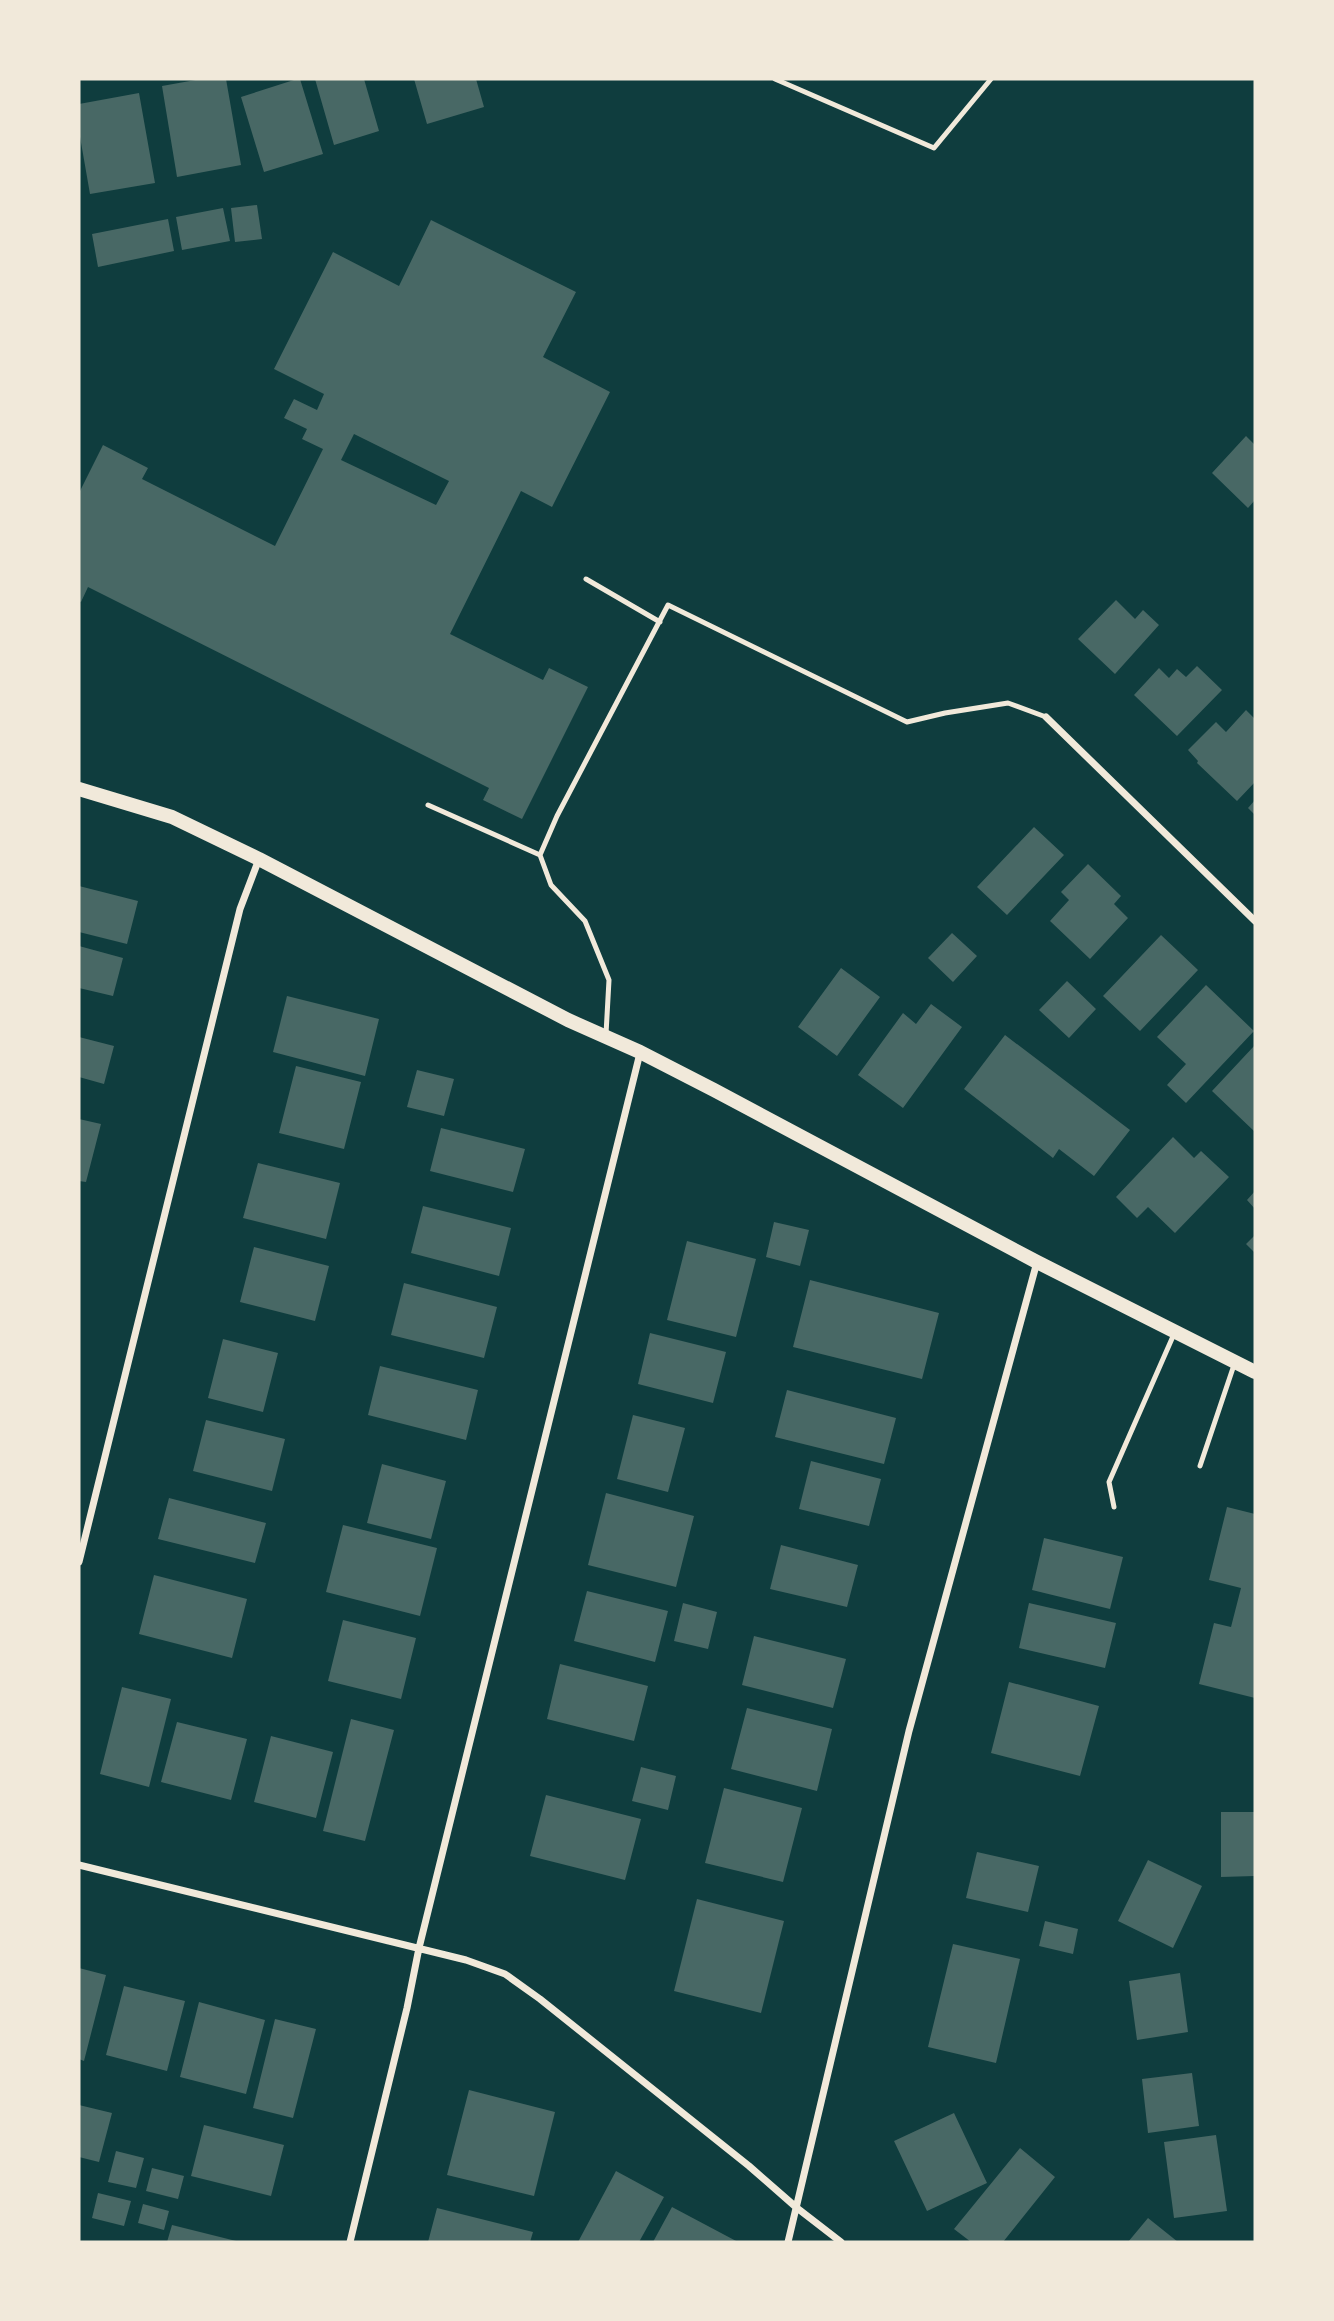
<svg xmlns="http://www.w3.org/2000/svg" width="1334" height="2321" viewBox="0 0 1334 2321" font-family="Montserrat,sans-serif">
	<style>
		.building { fill: #486865; fill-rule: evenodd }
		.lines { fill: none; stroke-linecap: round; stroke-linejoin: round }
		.service { stroke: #f1e9da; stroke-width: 5 }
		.minor { stroke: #f1e9da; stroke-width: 7 }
		.secondary { stroke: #f1e9da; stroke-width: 14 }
	</style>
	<rect width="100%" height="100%" fill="#0f3d3e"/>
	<path class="building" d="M201,79H226L241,165L177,177L162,86Z
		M297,79H300L323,154L264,172L241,97Z
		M315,79H364L379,131L334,145Z
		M414,79H476L484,107L427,124Z
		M139,93L155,183L90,194L79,131V104Z
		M257,205L262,239L235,242L231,208Z
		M223,208L230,241L182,250L176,217Z
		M168,219L174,251L98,267L92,234Z
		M431,220L576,292L543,357L610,392L552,507L521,491L450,634L543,680L549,668L588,687L522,819L483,800L489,788L88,587L81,602L79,601V493L103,445L148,468L142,479L275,546L323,449L302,439L307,429L284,418L294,399L317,410L324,394L274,369L333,252L399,286ZM354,434L449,481L436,505L341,460Z
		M1246,436L1255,445V500L1248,508L1212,473Z
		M1116,600L1135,619L1143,610L1159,625L1115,674L1078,639Z
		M1197,666L1222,690L1177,736L1134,695L1159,668L1169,678L1177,669L1186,677Z
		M1246,710L1255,719V782L1237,801L1197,763L1198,761L1188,750L1216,722L1226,732Z
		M1255,800V815L1248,808Z
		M1034,827L1064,855L1007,915L977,887Z
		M1088,864L1121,896L1114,904L1128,918L1090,959L1050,921L1069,900L1061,892Z
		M79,886L138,901L127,944L79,932Z
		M952,933L977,956L953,982L928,958Z
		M1161,935L1198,970L1140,1031L1103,996Z
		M79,946L123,958L113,996L79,988Z
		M841,968L880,997L837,1056L798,1027Z
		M1067,981L1096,1009L1069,1038L1039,1010Z
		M1206,985L1254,1031L1186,1103L1167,1085L1186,1064L1157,1037Z
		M287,996L379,1019L365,1076L273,1052Z
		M931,1004L962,1027L903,1108L858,1075L903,1013L916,1024Z
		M1005,1035L1130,1130L1094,1176L1059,1149L1053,1158L964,1089Z
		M79,1037L114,1046L104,1084L79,1077Z
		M1255,1045V1132L1212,1091Z
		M296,1066L361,1082L344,1149L279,1133Z
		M417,1070L454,1079L444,1116L407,1107Z
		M79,1119L101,1124L86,1182L79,1181Z
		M441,1128L525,1149L513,1192L430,1171Z
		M1173,1137L1194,1158L1201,1151L1229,1177L1175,1233L1148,1207L1137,1218L1116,1197Z
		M258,1163L340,1183L326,1239L243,1218Z
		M1255,1191V1209L1247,1200Z
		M423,1206L511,1228L499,1276L411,1253Z
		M774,1222L809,1230L800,1266L766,1257Z
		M1255,1235V1253L1246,1244Z
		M687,1241L756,1259L736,1337L667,1320Z
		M254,1247L329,1266L315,1321L240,1302Z
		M810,1280L939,1313L922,1379L793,1347Z
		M404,1283L497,1307L484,1358L391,1335Z
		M650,1333L726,1352L713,1403L638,1384Z
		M223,1339L278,1353L263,1412L208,1398Z
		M380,1366L478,1390L466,1440L368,1415Z
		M787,1390L896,1418L884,1464L775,1437Z
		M633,1415L685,1428L668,1492L617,1479Z
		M206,1420L285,1439L272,1491L193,1471Z
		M811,1461L881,1479L869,1526L799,1509Z
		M382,1464L446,1481L431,1539L367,1523Z
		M606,1493L694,1516L676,1587L588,1565Z
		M169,1498L266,1523L255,1563L158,1539Z
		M1227,1507L1255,1514V1698L1199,1684L1214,1623L1231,1627L1241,1588L1209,1580Z
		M343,1525L437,1548L420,1616L326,1592Z
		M1044,1538L1123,1557L1110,1609L1032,1590Z
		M781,1545L858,1565L847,1607L770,1589Z
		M154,1575L247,1599L232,1658L139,1634Z
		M587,1591L668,1611L655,1662L574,1641Z
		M683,1603L717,1612L708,1649L674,1641Z
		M1029,1603L1116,1623L1105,1668L1019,1648Z
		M343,1620L416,1638L401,1699L328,1681Z
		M754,1636L846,1659L833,1708L742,1685Z
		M560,1664L648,1686L634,1741L547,1719Z
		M1009,1682L1099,1706L1080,1776L991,1753Z
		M122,1687L171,1699L149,1787L100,1774Z
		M747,1708L832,1729L817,1791L731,1769Z
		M351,1719L394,1730L365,1841L323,1831Z
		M177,1722L247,1739L231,1800L161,1782Z
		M271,1736L333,1752L316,1818L254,1802Z
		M641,1767L676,1776L668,1810L632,1801Z
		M724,1788L802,1808L783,1882L705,1863Z
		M546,1795L641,1819L625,1880L530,1856Z
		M1221,1812H1255V1876L1221,1877Z
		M977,1852L1039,1866L1028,1912L966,1898Z
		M1148,1860L1202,1886L1173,1948L1118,1921Z
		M697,1899L784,1921L761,2013L674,1991Z
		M1045,1921L1078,1929L1073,1954L1039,1946Z
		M953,1944L1020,1959L996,2063L928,2047Z
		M79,1968L106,1975L84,2061L79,2059Z
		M1180,1973L1188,2032L1137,2040L1129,1981Z
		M124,1986L185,2001L167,2071L106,2055Z
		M199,2002L265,2020L246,2094L180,2077Z
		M275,2019L316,2029L293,2118L253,2108Z
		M1192,2073L1199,2126L1148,2133L1142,2079Z
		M469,2090L555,2112L534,2196L447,2175Z
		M79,2105L112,2113L99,2162L79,2157Z
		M954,2113L987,2183L927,2211L894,2141Z
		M204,2125L284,2145L271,2196L191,2176Z
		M1216,2135L1227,2211L1174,2218L1164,2142Z
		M1020,2148L1055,2177L1003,2242H971L954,2229Z
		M116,2151L144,2158L136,2188L108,2182Z
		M152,2168L184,2176L178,2199L146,2191Z
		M616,2171L664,2197L639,2242H578Z
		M98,2193L131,2201L124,2226L92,2218Z
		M143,2204L169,2211L164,2230L138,2223Z
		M672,2207L738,2242H653Z
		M437,2208L533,2232L530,2242H428Z
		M1148,2218L1178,2242H1128Z
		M172,2225L236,2241V2242H167Z"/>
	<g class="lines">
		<path class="service" d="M775,79L934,148L991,79
			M586,579L660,622
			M428,805L540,855
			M606,1034L609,980L585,921L551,885L540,855L557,816L668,605L907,722L945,713L1008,703L1046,717
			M1200,1466L1234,1365
			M1114,1507L1109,1482L1174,1334"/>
		<path class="minor" d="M1046,717L1255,921
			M79,1562L240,909L259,859
			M79,1865L466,1960L505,1974L540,1999L749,2166L797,2208L841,2242
			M350,2242L407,2008L419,1948L640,1053
			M788,2242L909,1731L1037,1262"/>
		<path class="secondary" d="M79,789L172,817L259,859L568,1020L640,1052L714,1090L1037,1262L1255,1372"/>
	</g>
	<rect width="1334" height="2321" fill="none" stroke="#f1e9da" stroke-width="161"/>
</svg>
